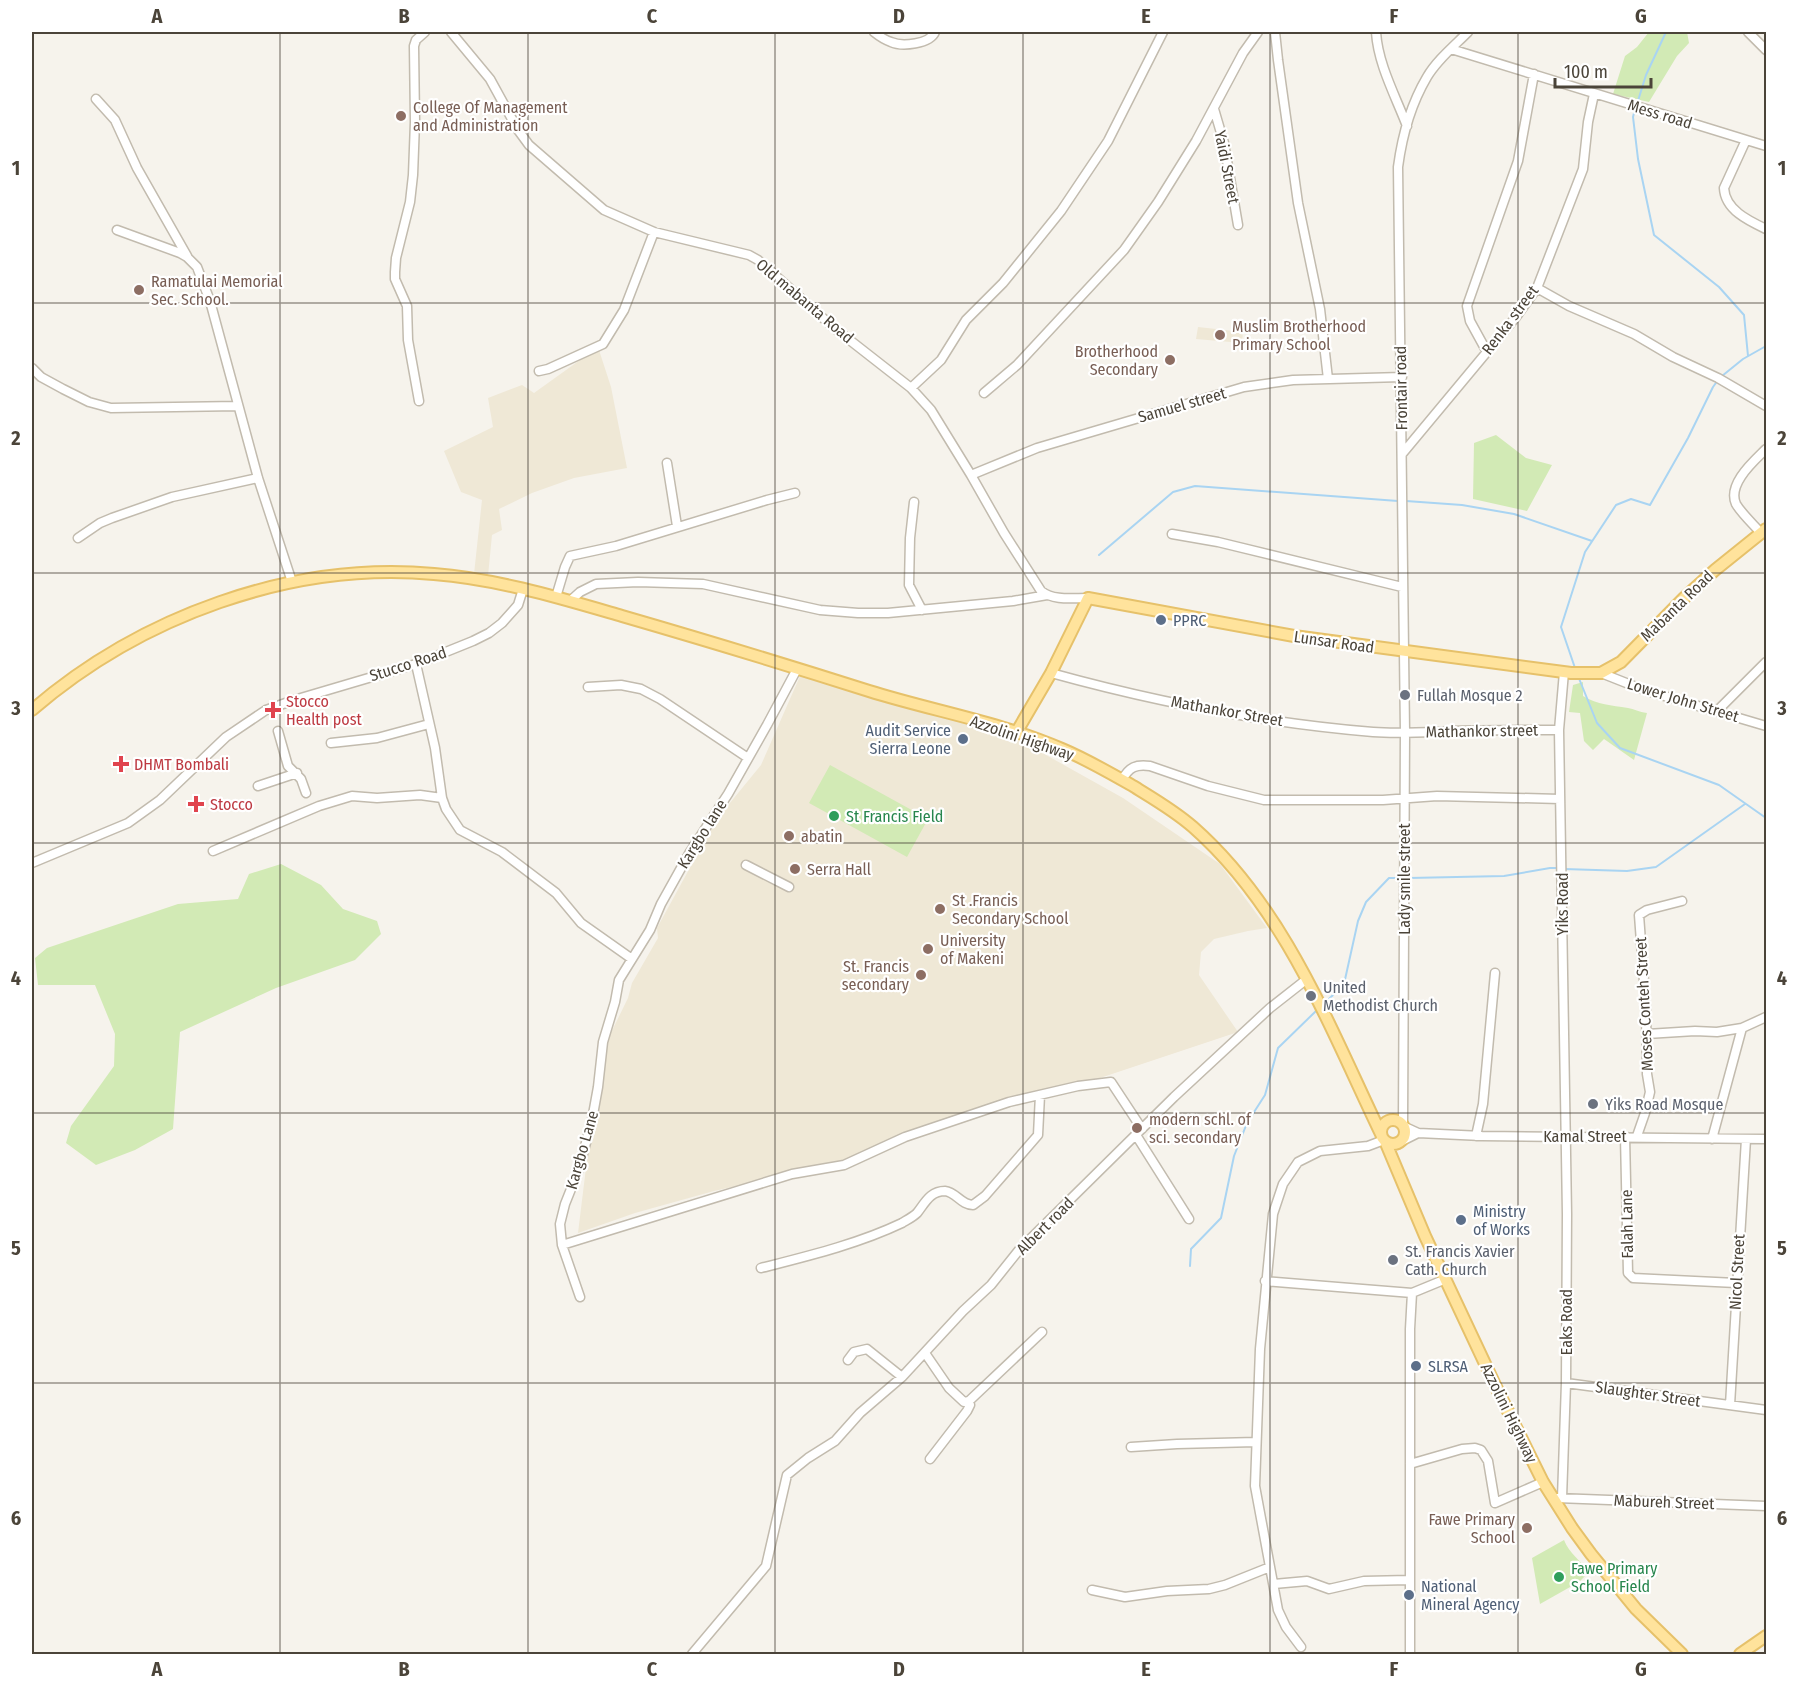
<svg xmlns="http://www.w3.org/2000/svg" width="1798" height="1686" viewBox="0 0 1798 1686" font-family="'Fira Sans Condensed',sans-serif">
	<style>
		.education { fill: #efe8d6 }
		.green { fill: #d2eab5 }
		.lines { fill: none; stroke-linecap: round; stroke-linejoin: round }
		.stream { stroke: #a9d4f2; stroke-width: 2 }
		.minor-casing { stroke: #c2bbae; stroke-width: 11 }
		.major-casing { stroke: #e6c16a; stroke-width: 14 }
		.minor { stroke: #fff; stroke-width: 8 }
		.major { stroke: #ffe39c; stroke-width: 10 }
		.grid { fill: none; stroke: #4b4439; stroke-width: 1.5; stroke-opacity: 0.55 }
		.education-dot { fill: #8d6e63; stroke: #fff; stroke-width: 2 }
		.service-dot { fill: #5c6f8a; stroke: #fff; stroke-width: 2 }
		.worship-dot { fill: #6b7280; stroke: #fff; stroke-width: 2 }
		.health-dot { fill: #e0444e; stroke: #fff; stroke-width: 2 }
		.leisure-dot { fill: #2e9e5b; stroke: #fff; stroke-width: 2 }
		.labels { text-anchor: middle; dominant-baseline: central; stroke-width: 4.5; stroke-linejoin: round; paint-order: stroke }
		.education-label { font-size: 16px; fill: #785e54; stroke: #fff; text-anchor: start }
		.street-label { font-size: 16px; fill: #4b4439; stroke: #fff }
		.service-label { font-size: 16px; fill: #4e5e75; stroke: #fff; text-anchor: start }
		.worship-label { font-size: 16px; fill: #5b616d; stroke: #fff; text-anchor: start }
		.health-label { font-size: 16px; fill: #be3a42; stroke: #fff; text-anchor: start }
		.leisure-label { font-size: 16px; fill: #27864d; stroke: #fff; text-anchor: start }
		.neatline { fill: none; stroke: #4b4439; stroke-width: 2 }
		.grid-label { font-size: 20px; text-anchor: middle; font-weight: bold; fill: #4b4439 }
	</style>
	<rect width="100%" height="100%" fill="#f6f3ec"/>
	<path class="education" d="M1198,327L1243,332L1242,343L1196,339Z
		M599,350L611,387L627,468L574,478L532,493L499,509L502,530L492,535L488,576L474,574L482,500L461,492L444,451L493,427L488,398L522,385L534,393L587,355Z
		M804,667L1021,741L1123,798L1220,864L1267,928L1248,931L1214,939L1201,952L1199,975L1238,1032L1100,1078L986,1105L907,1137L860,1158L714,1191L635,1213L578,1233L590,1135L605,1045L628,998L632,983L658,938L657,928L716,820L761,765Z"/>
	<path class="green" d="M1649,32H1687L1689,43L1677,56L1649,102L1613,94L1625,56L1637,47Z
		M1496,435L1526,458L1552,465L1527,511L1473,499L1474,443Z
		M1583,682V696C1598,705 1611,705 1628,708C1634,709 1639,712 1647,713L1634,760L1604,739L1593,750L1584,741L1580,713L1569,712L1573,685Z
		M830,765L928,819L907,857L809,803Z
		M281,864L321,885L343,909L377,921L381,934L355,960L276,988L180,1032L173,1129L135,1150L96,1165L66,1143L71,1126L114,1066L115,1034L95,985H38L35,958L47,948L178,904L238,899L249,874Z
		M1564,1540C1569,1553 1581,1561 1589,1572L1579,1582L1540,1604L1532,1558Z"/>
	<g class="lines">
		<path class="stream" d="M1637,104L1646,75L1666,32
			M1635,109L1633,117L1638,159L1654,235L1719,287L1744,315L1748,356
			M1722,376L1743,359L1766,346
			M1406,501L1462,505L1514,514L1592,541
			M1099,555L1173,492L1195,486L1398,501
			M1575,668L1561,627L1585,552L1616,505L1631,499L1650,505L1688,438L1713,387L1718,380
			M1578,676L1597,723L1620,748L1719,785L1766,818
			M1564,869L1627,871L1656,867L1745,804
			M1409,878L1504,876L1550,868H1558
			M1325,1003L1344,984L1358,921L1366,902L1389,878H1400
			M1190,1266L1191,1249L1221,1218L1234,1156L1247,1123L1265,1095L1278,1048L1316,1011"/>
		<g class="minor-casing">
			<path id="minor" d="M451,32L490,79L518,130L529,145L604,210L654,232L749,255L758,260L833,327L911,388L931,410L971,475L1004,533L1041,591C1054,601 1072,598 1088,598
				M874,32C879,36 885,40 891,42C902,47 930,44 935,32
				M1275,32L1278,60L1298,203L1320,309L1328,379
				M1376,32C1378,64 1395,95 1407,126
				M1748,32L1766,50
				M1451,49L1766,146
				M96,99L115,120L137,168L187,256
				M1214,109L1224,143L1238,225
				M1746,140L1724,188C1725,210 1749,221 1766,229
				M117,230L180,253L187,257L197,267L210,301L258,478L292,582
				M1537,288L1569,306L1634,334L1673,357L1718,378L1766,406
				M1487,352L1470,321L1467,306L1518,161L1534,74
				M32,368L41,377L63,389L89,402L111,408L238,406
				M539,371L548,369L603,344L624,310L654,232
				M911,388L941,360L966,320L1003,283L1061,211L1108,141L1163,32
				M984,393L1017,365L1124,250L1158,202L1196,141L1243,53L1258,32
				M419,401L408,340L407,306L395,279V272L396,258L410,202L413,175L415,122L414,46L416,40L425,32
				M1402,454L1516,317L1537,288L1583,169L1588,122L1594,94
				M667,463L677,526
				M971,475L1037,448L1244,387L1293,380L1402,377
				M914,502L910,538L909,585L922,610
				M1761,533C1753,524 1742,514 1736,504C1727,484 1754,461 1766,449
				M1172,534L1218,542L1402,587
				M78,538L100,523L112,518L172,497L258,478
				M556,597L565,567L570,556L616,546L767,500L795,493
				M570,601L580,592L596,584L638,582L703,584L820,610L858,613H888L1013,601L1047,595
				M416,664L435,748L442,798L446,809L460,830L502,852L556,893L581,923L632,959
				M1051,673C1156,702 1265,723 1373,732C1400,734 1427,732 1454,731C1489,730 1524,730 1559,730
				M1601,673L1644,690L1766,726
				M588,687L621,685L641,689L660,699L748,758
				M1717,711L1766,662
				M278,731L288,766L301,779L306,793
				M331,743L377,738L429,724
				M1122,780C1129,767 1136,764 1150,766L1208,786L1264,800H1383L1437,796L1560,799
				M258,786L297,773
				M213,851L319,806L352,796L377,798L420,795L442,798
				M32,863L128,823L160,800L226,737L266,710L294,700L416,664L473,641L489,633L502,623L518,605L523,589
				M746,865L789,887
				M1647,1034L1695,1031L1717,1032L1742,1028L1766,1017
				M1403,1124L1405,733L1398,167C1402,137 1411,104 1427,77C1437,60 1454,46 1468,32
				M1405,1127L1418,1133L1482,1136L1766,1139
				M1136,1135L1189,1219
				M1476,1136L1483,1104L1495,973
				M1625,1136L1628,1273L1633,1278L1736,1283
				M1637,1136L1645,1113L1650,1092L1647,1074L1646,1009L1639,915L1647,910L1682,901
				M1712,1139L1742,1028
				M1402,1141L1418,1133
				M562,1245L792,1174L844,1165L905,1137L1009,1102L1078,1086L1111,1082L1142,1129
				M761,1268C808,1256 858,1244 902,1223C907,1220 913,1217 917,1213C925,1203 930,1191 945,1191C956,1192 961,1205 973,1205L985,1196L1038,1135L1040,1095
				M1265,1281L1412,1293L1446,1279
				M580,1297L562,1245L560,1224L565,1204L579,1169L592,1120L598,1087L603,1042L615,1002L619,980L650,930L661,904L690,852L728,794L767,725L797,669
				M925,1353L949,1388L964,1402L969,1401L1042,1332
				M848,1360L854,1352L867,1349L902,1377
				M1566,1383L1766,1410
				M1730,1405L1746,1139
				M1131,1447L1177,1444L1256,1442
				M930,1459L967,1411L970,1405L969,1401
				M1410,1464L1462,1449L1475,1448L1481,1450L1488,1461L1495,1503L1543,1482
				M1557,1498L1766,1506
				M1562,1498L1566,1383L1567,1214L1559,730L1564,672
				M1274,1584L1307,1581L1329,1589L1364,1581L1409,1580
				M1092,1590L1125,1597L1167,1591L1209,1589L1225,1585L1270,1567
				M1301,1647L1286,1627L1278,1610L1255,1486L1260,1349L1273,1214L1283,1184L1298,1162L1320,1151L1368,1146L1384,1140
				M692,1654L766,1566L787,1475L808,1458L835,1441L860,1413L902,1377L963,1311L991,1285L1019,1250L1174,1097L1270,1008L1307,979
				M1410,1654V1329L1412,1293"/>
		</g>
		<g class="major-casing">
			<path id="major" d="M32,710C140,617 290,561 434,574C498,579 560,598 622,616C705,640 787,665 869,691C933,711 1000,722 1062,749C1086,759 1110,773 1133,786C1154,799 1175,811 1193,827C1285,908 1329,1026 1381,1134
				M1016,733L1051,673L1088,598L1294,636L1571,673H1601L1621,662L1684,598L1715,570L1766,529
				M1381 1132a12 12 0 1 1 24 0a12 12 0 1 1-24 0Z
				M1385,1141L1425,1236L1495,1385L1543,1482L1572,1528L1591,1554L1636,1609L1682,1654
				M1740,1654L1766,1636"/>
		</g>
		<use href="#minor" class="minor"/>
		<use href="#major" class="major"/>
	</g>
	<path class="grid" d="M280,32V1654M528,32V1654M775,32V1654M1023,32V1654M1270,32V1654M1518,32V1654M32,303H1766M32,573H1766M32,843H1766M32,1113H1766M32,1383H1766"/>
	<g class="education-dot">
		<circle cx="401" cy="116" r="6"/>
		<circle cx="139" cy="290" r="6"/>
		<circle cx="1220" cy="335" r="6"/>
		<circle cx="1170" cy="360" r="6"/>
		<circle cx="789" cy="836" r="6"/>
		<circle cx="795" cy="869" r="6"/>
		<circle cx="940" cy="909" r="6"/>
		<circle cx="928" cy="949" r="6"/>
		<circle cx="921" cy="975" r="6"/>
		<circle cx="1137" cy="1128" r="6"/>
		<circle cx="1527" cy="1528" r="6"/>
	</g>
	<g class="service-dot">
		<circle cx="1161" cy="620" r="6"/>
		<circle cx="963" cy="739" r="6"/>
		<circle cx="1461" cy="1220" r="6"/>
		<circle cx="1416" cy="1366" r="6"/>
		<circle cx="1409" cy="1595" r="6"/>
	</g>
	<g class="worship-dot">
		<circle cx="1405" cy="695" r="6"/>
		<circle cx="1311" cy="996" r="6"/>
		<circle cx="1593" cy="1104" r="6"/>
		<circle cx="1393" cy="1260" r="6"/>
	</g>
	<g class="health-dot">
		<path d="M270 701h6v6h6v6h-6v6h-6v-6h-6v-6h6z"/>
		<path d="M118 755h6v6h6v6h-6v6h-6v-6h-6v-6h6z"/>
		<path d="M193 795h6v6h6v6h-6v6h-6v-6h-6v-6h6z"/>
	</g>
	<g class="leisure-dot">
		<circle cx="834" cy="816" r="6"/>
		<circle cx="1559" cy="1577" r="6"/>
	</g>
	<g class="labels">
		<g class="education-label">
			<text x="413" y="107">College Of Management<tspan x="413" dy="18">and Administration</tspan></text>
			<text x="151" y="281">Ramatulai Memorial<tspan x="151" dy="18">Sec. School.</tspan></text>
			<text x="1232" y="326">Muslim Brotherhood<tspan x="1232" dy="18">Primary School</tspan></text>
			<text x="1158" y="351" text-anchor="end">Brotherhood<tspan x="1158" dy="18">Secondary</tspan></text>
			<text x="801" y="836">abatin</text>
			<text x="807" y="869">Serra Hall</text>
			<text x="952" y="900">St .Francis<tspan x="952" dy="18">Secondary School</tspan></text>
			<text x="940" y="940">University<tspan x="940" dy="18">of Makeni</tspan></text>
			<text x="909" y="966" text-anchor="end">St. Francis<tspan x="909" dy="18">secondary</tspan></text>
			<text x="1149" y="1119">modern schl. of<tspan x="1149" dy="18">sci. secondary</tspan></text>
			<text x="1515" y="1519" text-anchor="end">Fawe Primary<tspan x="1515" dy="18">School</tspan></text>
		</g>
		<g class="street-label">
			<text transform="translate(1660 114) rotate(17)">Mess road</text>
			<text transform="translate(1227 167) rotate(79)">Yaidi Street</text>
			<text transform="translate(805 301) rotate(40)">Old mabanta Road</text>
			<text transform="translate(1510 320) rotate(-53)">Renka street</text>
			<text transform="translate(1401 388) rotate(-91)">Frontair road</text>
			<text transform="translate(1182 405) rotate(-16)">Samuel street</text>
			<text transform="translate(1677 606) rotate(-44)">Mabanta Road</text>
			<text transform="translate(1334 642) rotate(8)">Lunsar Road</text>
			<text transform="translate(408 664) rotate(-18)">Stucco Road</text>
			<text transform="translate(1683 700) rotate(17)">Lower John Street</text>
			<text transform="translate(1227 711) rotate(10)">Mathankor Street</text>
			<text transform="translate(1482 731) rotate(-1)">Mathankor street</text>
			<text transform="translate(1022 738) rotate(19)">Azzolini Highway</text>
			<text transform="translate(702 834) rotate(-58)">Kargbo lane</text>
			<text transform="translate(1404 879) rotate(-90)">Lady smile street</text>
			<text transform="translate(1562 904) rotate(-90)">Yiks Road</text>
			<text transform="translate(1644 1004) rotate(-93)">Moses Conteh Street</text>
			<text x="1585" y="1136">Kamal Street</text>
			<text transform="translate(582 1150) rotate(-74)">Kargbo Lane</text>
			<text transform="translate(1627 1224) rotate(-91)">Falah Lane</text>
			<text transform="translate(1045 1226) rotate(-45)">Albert road</text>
			<text transform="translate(1737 1272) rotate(-87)">Nicol Street</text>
			<text transform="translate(1566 1322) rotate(-90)">Eaks Road</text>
			<text transform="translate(1648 1394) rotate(8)">Slaughter Street</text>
			<text transform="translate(1509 1413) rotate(64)">Azzolini Highway</text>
			<text transform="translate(1664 1502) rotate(2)">Mabureh Street</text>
		</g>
		<g class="service-label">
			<text x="1173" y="620">PPRC</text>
			<text x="951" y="730" text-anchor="end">Audit Service<tspan x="951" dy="18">Sierra Leone</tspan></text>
			<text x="1473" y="1211">Ministry<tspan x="1473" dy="18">of Works</tspan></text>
			<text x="1428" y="1366">SLRSA</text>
			<text x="1421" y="1586">National<tspan x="1421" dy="18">Mineral Agency</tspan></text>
		</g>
		<g class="worship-label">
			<text x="1417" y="695">Fullah Mosque 2</text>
			<text x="1323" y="987">United<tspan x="1323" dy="18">Methodist Church</tspan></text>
			<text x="1605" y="1104">Yiks Road Mosque</text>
			<text x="1405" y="1251">St. Francis Xavier<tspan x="1405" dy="18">Cath. Church</tspan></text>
		</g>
		<g class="health-label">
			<text x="286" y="701">Stocco<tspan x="286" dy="18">Health post</tspan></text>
			<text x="134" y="764">DHMT Bombali</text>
			<text x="210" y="804">Stocco</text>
		</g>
		<g class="leisure-label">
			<text x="846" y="816">St Francis Field</text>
			<text x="1571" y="1568">Fawe Primary<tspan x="1571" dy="18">School Field</tspan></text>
		</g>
	</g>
	<rect width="1798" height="1686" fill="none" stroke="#ffffff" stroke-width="66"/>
	<path d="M1555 78v9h96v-9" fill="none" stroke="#4b4439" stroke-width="3"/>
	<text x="1564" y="78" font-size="18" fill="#4b4439" stroke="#ffffff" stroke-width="4.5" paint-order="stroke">100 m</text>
	<rect x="33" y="33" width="1732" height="1620" class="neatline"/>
	<g class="grid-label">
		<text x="157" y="23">A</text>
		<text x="404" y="23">B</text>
		<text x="652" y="23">C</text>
		<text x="899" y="23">D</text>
		<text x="1146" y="23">E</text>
		<text x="1394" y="23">F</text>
		<text x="1641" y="23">G</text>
		<text x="16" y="175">1</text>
		<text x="1782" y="175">1</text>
		<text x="16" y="445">2</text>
		<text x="1782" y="445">2</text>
		<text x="16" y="715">3</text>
		<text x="1782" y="715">3</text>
		<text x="16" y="985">4</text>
		<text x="1782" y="985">4</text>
		<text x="16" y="1255">5</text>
		<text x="1782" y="1255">5</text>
		<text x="16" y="1525">6</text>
		<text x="1782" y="1525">6</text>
		<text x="157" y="1676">A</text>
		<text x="404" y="1676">B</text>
		<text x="652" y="1676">C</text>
		<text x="899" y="1676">D</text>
		<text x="1146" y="1676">E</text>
		<text x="1394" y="1676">F</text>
		<text x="1641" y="1676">G</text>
	</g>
</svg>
